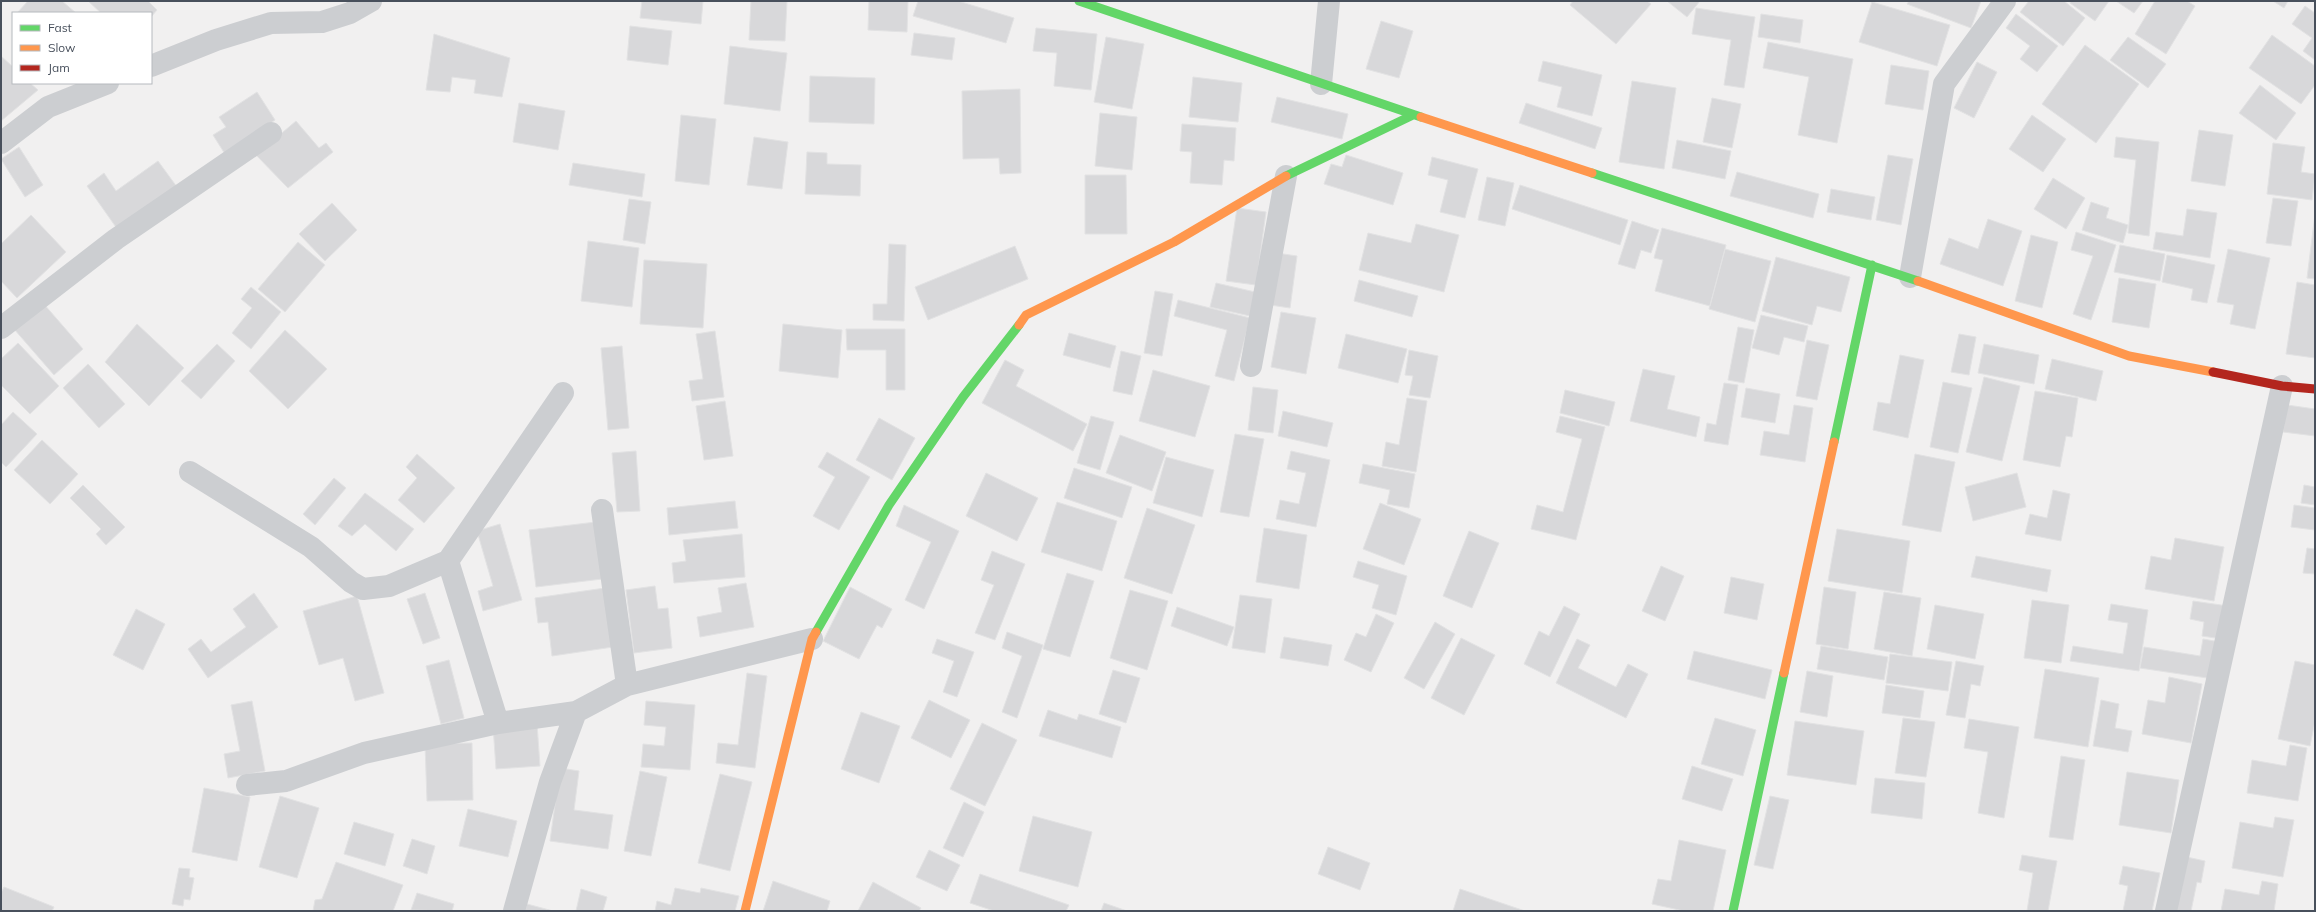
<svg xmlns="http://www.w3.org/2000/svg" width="2316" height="912" viewBox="0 0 2316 912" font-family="Mulish,sans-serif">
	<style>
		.building { fill: #d8d8da; stroke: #e2e2e3 }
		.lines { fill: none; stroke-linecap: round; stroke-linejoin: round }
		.street { stroke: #ccced1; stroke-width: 22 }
		.fast { stroke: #63d668; stroke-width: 9 }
		.slow { stroke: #ff974d; stroke-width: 9 }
		.jam { stroke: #b3261e; stroke-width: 9 }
	</style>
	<rect width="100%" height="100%" fill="#f1f0f0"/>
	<path class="building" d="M28,1H62L76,13H17Z
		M88,1H148L157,10L151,17V13H101Z
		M642,1H703L701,24L640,18Z
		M751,1H787L785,41L749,40Z
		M869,1H908L907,32L868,30Z
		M918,1H958L1014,18L1006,43L913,16Z
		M1573,1H1647L1651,4L1616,44L1570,5Z
		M1667,1H1700L1687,17Z
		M1909,1H1981L1971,28L1907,4Z
		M2029,1H2064L2085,18L2063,46L2020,12Z
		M2071,1H2109L2095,21L2070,3Z
		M2116,1H2143L2134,13Z
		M2155,1H2187L2195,6L2166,54L2135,34Z
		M2273,1H2288L2284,8Z
		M1872,2L1950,25L1937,66L1859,42Z
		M2305,6L2315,13V60L2303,51L2312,38L2292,24Z
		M1696,8L1755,17L1744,88L1724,85L1731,40L1692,34Z
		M1761,14L1803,20L1800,43L1758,37Z
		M2016,14L2058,46L2037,72L2020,59L2030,46L2006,28Z
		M1381,21L1413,31L1399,78L1366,69Z
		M630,26L672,31L668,65L627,60Z
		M1036,28L1097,34L1091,90L1054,86L1057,53L1033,51Z
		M914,33L955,38L952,60L911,55Z
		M434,34L510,58L502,97L474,93L476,80L452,77L450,92L426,90Z
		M2272,35L2315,66V85L2301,104L2249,68Z
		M1106,37L1144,44L1132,109L1094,102Z
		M2128,37L2166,64L2148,88L2110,60Z
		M1768,42L1853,59L1837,143L1798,135L1809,77L1763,68Z
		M2085,45L2139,84L2096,143L2042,104Z
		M730,46L787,53L780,111L724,104Z
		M1,56L13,67V83H30L38,90L1,121Z
		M1543,61L1602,75L1592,116L1557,107L1562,87L1538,81Z
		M1977,62L1997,72L1974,118L1954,108Z
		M1891,65L1929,71L1923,110L1885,104Z
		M810,76L875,78L874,124L809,122Z
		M1193,77L1242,83L1238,122L1189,117Z
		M1632,81L1676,88L1664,169L1619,162Z
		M2260,85L2296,113L2276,140L2239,113Z
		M1020,89L1021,173L1000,174L999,158L963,159L962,91Z
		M257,92L275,120L225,154L213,135L226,127L219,117Z
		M1277,97L1348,114L1342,139L1271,122Z
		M1712,98L1741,104L1732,148L1703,142Z
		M519,103L565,111L558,150L513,142Z
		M1526,103L1602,128L1595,149L1519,123Z
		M1100,113L1137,117L1132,170L1095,166Z
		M681,115L716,119L709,185L675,181Z
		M2032,115L2066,139L2043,172L2009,149Z
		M296,121L319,148L326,143L333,152L288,188L256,155Z
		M1182,124L1236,128L1234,161L1224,160L1222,185L1190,183L1192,152L1180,151Z
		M2199,130L2233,135L2225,186L2191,181Z
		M754,137L788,142L782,189L747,185Z
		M2116,137L2159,142L2149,236L2128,233L2136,160L2114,157Z
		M1677,140L1731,151L1725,179L1672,168Z
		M2273,143L2305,147L2301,172L2315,174L2312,200L2267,194Z
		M19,147L43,185L25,197L1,159Z
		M807,152L827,153V164L861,165L860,196L805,194Z
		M1346,155L1403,173L1393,205L1324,184L1331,164L1342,167Z
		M1888,155L1913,159L1901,225L1876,220Z
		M1432,157L1478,169L1465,218L1440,212L1448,180L1428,175Z
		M158,161L177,187L118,230L87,186L104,173L116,191Z
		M573,163L645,174L642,197L569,185Z
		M1737,172L1819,194L1813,218L1730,196Z
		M1085,175H1126L1127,234H1085Z
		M1487,177L1514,183L1505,226L1478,220Z
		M2053,178L2085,198L2066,229L2034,209Z
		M1520,185L1628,220L1620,245L1512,209Z
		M1831,189L1875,197L1871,220L1827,212Z
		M2273,198L2298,201L2291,246L2266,243Z
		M629,199L651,202L645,244L623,240Z
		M2091,202L2109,208L2106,218L2128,225L2123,243L2082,230Z
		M332,203L357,230L325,261L299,234Z
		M1237,208L1266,212L1256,285L1226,281Z
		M2187,209L2217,213L2210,258L2153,249L2156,232L2183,236Z
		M2315,214V279L2307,278Z
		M31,215L66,252L17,298L1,281V244Z
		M1988,219L2022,231L2003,286L1940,264L1949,238L1978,249Z
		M1632,221L1659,230L1651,253L1641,250L1635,269L1618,264Z
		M1416,224L1459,235L1444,292L1359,270L1368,233L1411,243Z
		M1662,228L1726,245L1710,306L1655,291L1663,260L1654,258Z
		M2076,232L2116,245L2091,320L2073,314L2093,256L2071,250Z
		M2031,235L2058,242L2042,308L2015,301Z
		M588,241L639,248L632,307L581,301Z
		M298,242L325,265L285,312L258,289Z
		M889,244L906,245L904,321L873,320V304H887Z
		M2120,245L2165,254L2160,281L2114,272Z
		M1015,246L1028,279L928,320L915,287Z
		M1725,249L1771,261L1755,322L1709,309Z
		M2228,249L2270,258L2255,329L2230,324L2234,305L2217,302Z
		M1277,253L1297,256L1290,308L1270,305Z
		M2167,255L2215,265L2207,303L2191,300L2193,289L2162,282Z
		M1776,257L1850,277L1841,312L1817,306L1812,325L1762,311Z
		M644,260L707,264L703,328L640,324Z
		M2119,278L2156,284L2149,328L2112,322Z
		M1359,280L1418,296L1412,317L1354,301Z
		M2297,282L2315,285V358L2286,354Z
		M1216,283L1255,292L1250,316L1210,307Z
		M251,287L281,312L251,349L232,333L252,308L241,299Z
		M1155,291L1173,294L1162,356L1144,353Z
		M1178,300L1250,318L1234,381L1215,376L1227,330L1174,316Z
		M43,303L83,349L54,375L14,329Z
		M1281,312L1316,318L1306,374L1271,367Z
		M1761,315L1808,326L1804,342L1784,337L1779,355L1752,348Z
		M137,324L184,368L149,406L105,362Z
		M783,324L842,330L838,378L779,371Z
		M1738,327L1754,330L1744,383L1728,380Z
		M846,329H905V390H886V350H847Z
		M285,330L327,369L288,409L249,371Z
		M715,331L724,397L692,401L689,381L703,379L696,334Z
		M1069,333L1116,346L1110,368L1063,355Z
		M1346,334L1407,349L1398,383L1338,368Z
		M1959,334L1976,337L1969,375L1951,372Z
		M1807,340L1829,345L1817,400L1796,396Z
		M18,343L59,386L30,414L1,385V359Z
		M217,344L235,361L201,399L181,381Z
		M1984,344L2039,355L2034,384L1978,373Z
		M622,346L629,428L608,430L601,348Z
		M1409,350L1438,356L1430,398L1409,395L1413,376L1405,375Z
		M1121,351L1141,356L1132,395L1113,391Z
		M1900,355L1924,360L1908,438L1873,430L1878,402L1890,404Z
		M2052,359L2103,371L2096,401L2045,389Z
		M1005,360L1024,370L1016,386L1087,424L1073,451L982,403Z
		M88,364L125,404L99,428L63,388Z
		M1643,369L1675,376L1667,409L1700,417L1696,437L1630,421Z
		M1153,370L1210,386L1195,437L1139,421Z
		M1984,377L2020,386L2002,461L1966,452Z
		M1943,382L1972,388L1958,453L1930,447Z
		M1724,383L1738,385L1728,445L1704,441L1707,423L1716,425Z
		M1253,387L1278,390L1273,433L1248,430Z
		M1746,388L1780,394L1775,423L1741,417Z
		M1565,390L1615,402L1609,426L1560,413Z
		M2035,391L2078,398L2072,437L2066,436L2060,467L2023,460Z
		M1407,398L1427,401L1416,472L1382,466L1386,442L1399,445Z
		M725,401L733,456L704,460L696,406Z
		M1794,405L1813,408L1805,462L1760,455L1764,431L1789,435Z
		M2287,405L2315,409V436L2283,432Z
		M1283,411L1333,423L1327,447L1278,436Z
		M13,412L37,434L6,467L1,462V425Z
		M1091,416L1114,422L1100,470L1077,463Z
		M1560,416L1605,427L1576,540L1531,529L1537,505L1563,512L1582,439L1556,432Z
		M879,418L915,438L892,480L856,460Z
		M1235,434L1264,439L1249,517L1220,512Z
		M1120,435L1166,452L1152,491L1106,473Z
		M42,440L78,474L50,504L14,470Z
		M636,451L640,511L617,512L612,453Z
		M1291,451L1330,460L1316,527L1276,519L1280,500L1299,504L1306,473L1287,469Z
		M827,452L870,477L839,530L813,516L835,477L818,467Z
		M417,454L455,488L424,523L398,500L417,478L406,467Z
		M1915,454L1955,462L1941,532L1902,525Z
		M1166,457L1214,470L1202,517L1153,503Z
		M1363,464L1415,474L1409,508L1387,504L1390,490L1359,483Z
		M1074,468L1132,487L1122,518L1064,498Z
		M986,473L1038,498L1017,541L966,516Z
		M2017,473L2026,507L1973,521L1965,487Z
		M334,478L346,488L315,525L303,514Z
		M83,485L125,527L106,545L96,534L101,529L70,498Z
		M2304,485L2315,487V505L2301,503Z
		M2053,490L2070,494L2061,541L2025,534L2030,514L2047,518Z
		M365,493L414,529L396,551L365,524L352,536L338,526Z
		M735,501L738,528L669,535L667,508Z
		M1057,502L1117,521L1102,571L1041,552Z
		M1380,503L1421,519L1404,565L1363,549Z
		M904,505L959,531L924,609L905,600L931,542L896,526Z
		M2294,505L2315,508V530L2291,527Z
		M1147,508L1195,525L1172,594L1124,578Z
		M596,522L602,579L536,587L529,530Z
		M500,524L522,600L483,611L478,591L493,586L477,531Z
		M1264,528L1307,535L1299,589L1256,582Z
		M1837,529L1910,541L1902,593L1828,581Z
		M1469,531L1499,543L1472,608L1443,596Z
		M742,534L745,577L674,583L672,563L686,561L683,540Z
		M2175,538L2224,547L2214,601L2145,589L2151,556L2171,560Z
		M2307,548L2315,549V574L2303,573Z
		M992,551L1025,564L995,640L975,633L994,585L981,580Z
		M1976,556L2051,570L2047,592L1971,577Z
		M1358,561L1407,576L1396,615L1372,608L1379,585L1353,577Z
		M1661,566L1684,576L1665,621L1642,611Z
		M1067,573L1094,581L1070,657L1043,649Z
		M1731,577L1764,584L1757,620L1724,613Z
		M746,583L754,627L700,637L697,617L722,612L718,588Z
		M655,586L658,609L668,608L672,648L634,653L626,590Z
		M850,587L892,609L882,628L877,625L859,659L823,641Z
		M1824,587L1856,592L1848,649L1816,644Z
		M605,588L613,647L552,656L548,622L538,623L535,598Z
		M1130,590L1168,601L1147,670L1110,658Z
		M1884,592L1921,598L1912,656L1874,649Z
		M254,593L278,627L208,678L188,649L201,639L211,652L246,627L233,609Z
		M425,593L440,638L423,644L407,599Z
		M1240,595L1272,599L1265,653L1232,648Z
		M357,596L384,693L355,701L343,658L319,665L303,611Z
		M2032,600L2069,605L2061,663L2024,658Z
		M2193,601L2228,606L2222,639L2202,636L2204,622L2190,619Z
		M2111,604L2148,610L2139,671L2070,661L2073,646L2123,654L2128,623L2108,620Z
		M1935,605L1984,614L1975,659L1927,649Z
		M1564,606L1580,614L1550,677L1524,664L1539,631L1549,636Z
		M1177,607L1234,627L1227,646L1171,626Z
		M136,609L165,624L143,670L113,655Z
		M1376,614L1394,623L1371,672L1344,660L1356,633L1366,637Z
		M1435,622L1455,634L1424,689L1404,678Z
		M1007,632L1043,645L1017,718L1002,712L1022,656L1002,648Z
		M1284,637L1332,645L1328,666L1280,658Z
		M1461,638L1495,655L1464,715L1431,698Z
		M937,639L974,652L957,697L943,692L954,661L932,653Z
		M1577,639L1590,645L1578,668L1616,687L1628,664L1648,674L1626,718L1556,683Z
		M2203,639L2220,642L2214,679L2140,668L2144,647L2200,656Z
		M1821,646L1888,657L1884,680L1817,669Z
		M1694,651L1772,670L1765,699L1687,679Z
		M1890,654L1952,662L1948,691L1886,683Z
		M449,660L464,718L441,724L426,666Z
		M1956,661L1984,666L1980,686L1971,684L1965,718L1946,715Z
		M2295,661L2315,665V721L2310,746L2278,739Z
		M2045,669L2099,678L2088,747L2034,738Z
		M1113,670L1140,678L1126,723L1099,714Z
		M1807,671L1833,676L1827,717L1800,712Z
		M747,673L767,676L755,768L716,763L718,743L738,745Z
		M2169,677L2202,684L2191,743L2142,734L2148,700L2165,703Z
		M1886,685L1924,691L1920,718L1882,713Z
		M929,700L970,720L951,758L911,738Z
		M2101,700L2119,704L2115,728L2132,731L2128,752L2093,746Z
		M252,701L265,771L228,778L224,754L240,751L231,705Z
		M646,701L695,705L690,770L641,767L643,744L664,746L666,727L644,725Z
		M1048,710L1077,720L1079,714L1121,727L1112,758L1039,736Z
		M861,712L900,726L879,783L841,769Z
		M1715,718L1756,730L1743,776L1701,764Z
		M1903,718L1935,722L1926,777L1895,773Z
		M1969,719L2019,727L2004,818L1978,813L1988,752L1964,748Z
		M1795,721L1864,731L1856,785L1787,775Z
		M537,723L540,766L496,769L493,726Z
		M982,723L1017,740L985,806L950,789Z
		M472,743L473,800L427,801L425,744Z
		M2290,745L2307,748L2298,801L2247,793L2252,760L2286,766Z
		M2061,756L2085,760L2073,840L2049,837Z
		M1692,766L1733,779L1722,811L1682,799Z
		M560,768L579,771L574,810L613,815L608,849L550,841Z
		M640,771L667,777L651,856L624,851Z
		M2127,772L2179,780L2171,833L2119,825Z
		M720,774L752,782L730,871L698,863Z
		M1875,778L1925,783L1922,819L1871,813Z
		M204,788L250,797L237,861L192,852Z
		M280,796L319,808L297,878L259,867Z
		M1770,796L1789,800L1773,869L1754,865Z
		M964,802L984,812L963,857L943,848Z
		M468,809L517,821L508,857L459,846Z
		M1033,816L1092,832L1078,887L1019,871Z
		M2275,817L2294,820L2283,877L2232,868L2240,822L2273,828Z
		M354,822L394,834L385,866L344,854Z
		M412,839L435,846L427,874L403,866Z
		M1679,840L1726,850L1713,911H1684L1652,904L1658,879L1671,881Z
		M1328,847L1370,863L1360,890L1318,874Z
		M929,850L960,865L947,891L916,877Z
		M2022,855L2057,861L2048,911H2027L2033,873L2019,870Z
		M2182,856L2205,861L2201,883L2197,882L2191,911H2171Z
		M336,862L403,885L393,911H313L315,900L322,899Z
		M2123,866L2160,873L2152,911H2123L2128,886L2119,884Z
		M179,868L190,869L189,877L194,878L190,900L184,899L183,906L172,904Z
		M980,874L1069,905L1066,911H994L970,903Z
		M773,881L830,901L827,911H763Z
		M2262,881L2278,884L2274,911H2221L2225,889L2259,895Z
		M873,882L921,908L919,911H858Z
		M4,887L54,907L52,911H1V893Z
		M675,888L700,893L701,888L739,896L735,911H655L657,901L671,905Z
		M581,889L607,897L603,911H576Z
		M1460,889L1525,911H1453Z
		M417,893L454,904L452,911L411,910Z
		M1104,903L1127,911H1101Z
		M527,904L553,911H525Z"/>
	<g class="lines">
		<path class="street" d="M151,66L216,40L271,23L322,22L350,13L371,1
			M1321,84L1329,1
			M1,143L48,107L108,83
			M1910,277L1944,84L2005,1
			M1,328L116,239L271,133
			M1251,366L1286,176
			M190,472L311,547L351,582L363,589L389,586L448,561L563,393
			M602,510L627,685
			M448,561L498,723
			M247,785L286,781L364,753L498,723L576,712L627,685L812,639
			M514,911L550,782L576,712
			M2166,911L2282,386"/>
		<path class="fast" d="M1079,1L1421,117
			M1592,173L1918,281
			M1286,176L1413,115
			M1834,442L1872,265
			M816,632L889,505L963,397L1019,325
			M1733,911L1784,673"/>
		<path class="slow" d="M1421,117L1592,173
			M1918,281L2129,356L2213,372
			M1019,325L1026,315L1174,242L1286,176
			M1784,673L1834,442
			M745,911L812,639L816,632"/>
		<path class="jam" d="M2213,372L2282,386L2315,389"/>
	</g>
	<rect width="2316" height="912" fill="none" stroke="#48505c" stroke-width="4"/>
	<rect x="12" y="12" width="140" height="72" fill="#ffffff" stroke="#b6b9be"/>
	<rect x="20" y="25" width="20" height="6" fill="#63d668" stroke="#b6b9be"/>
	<text x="48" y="32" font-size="12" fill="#48505c">Fast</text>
	<rect x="20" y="45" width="20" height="6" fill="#ff974d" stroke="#b6b9be"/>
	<text x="48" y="52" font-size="12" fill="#48505c">Slow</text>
	<rect x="20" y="65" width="20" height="6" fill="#b3261e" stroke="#b6b9be"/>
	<text x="48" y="72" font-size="12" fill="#48505c">Jam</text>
</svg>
